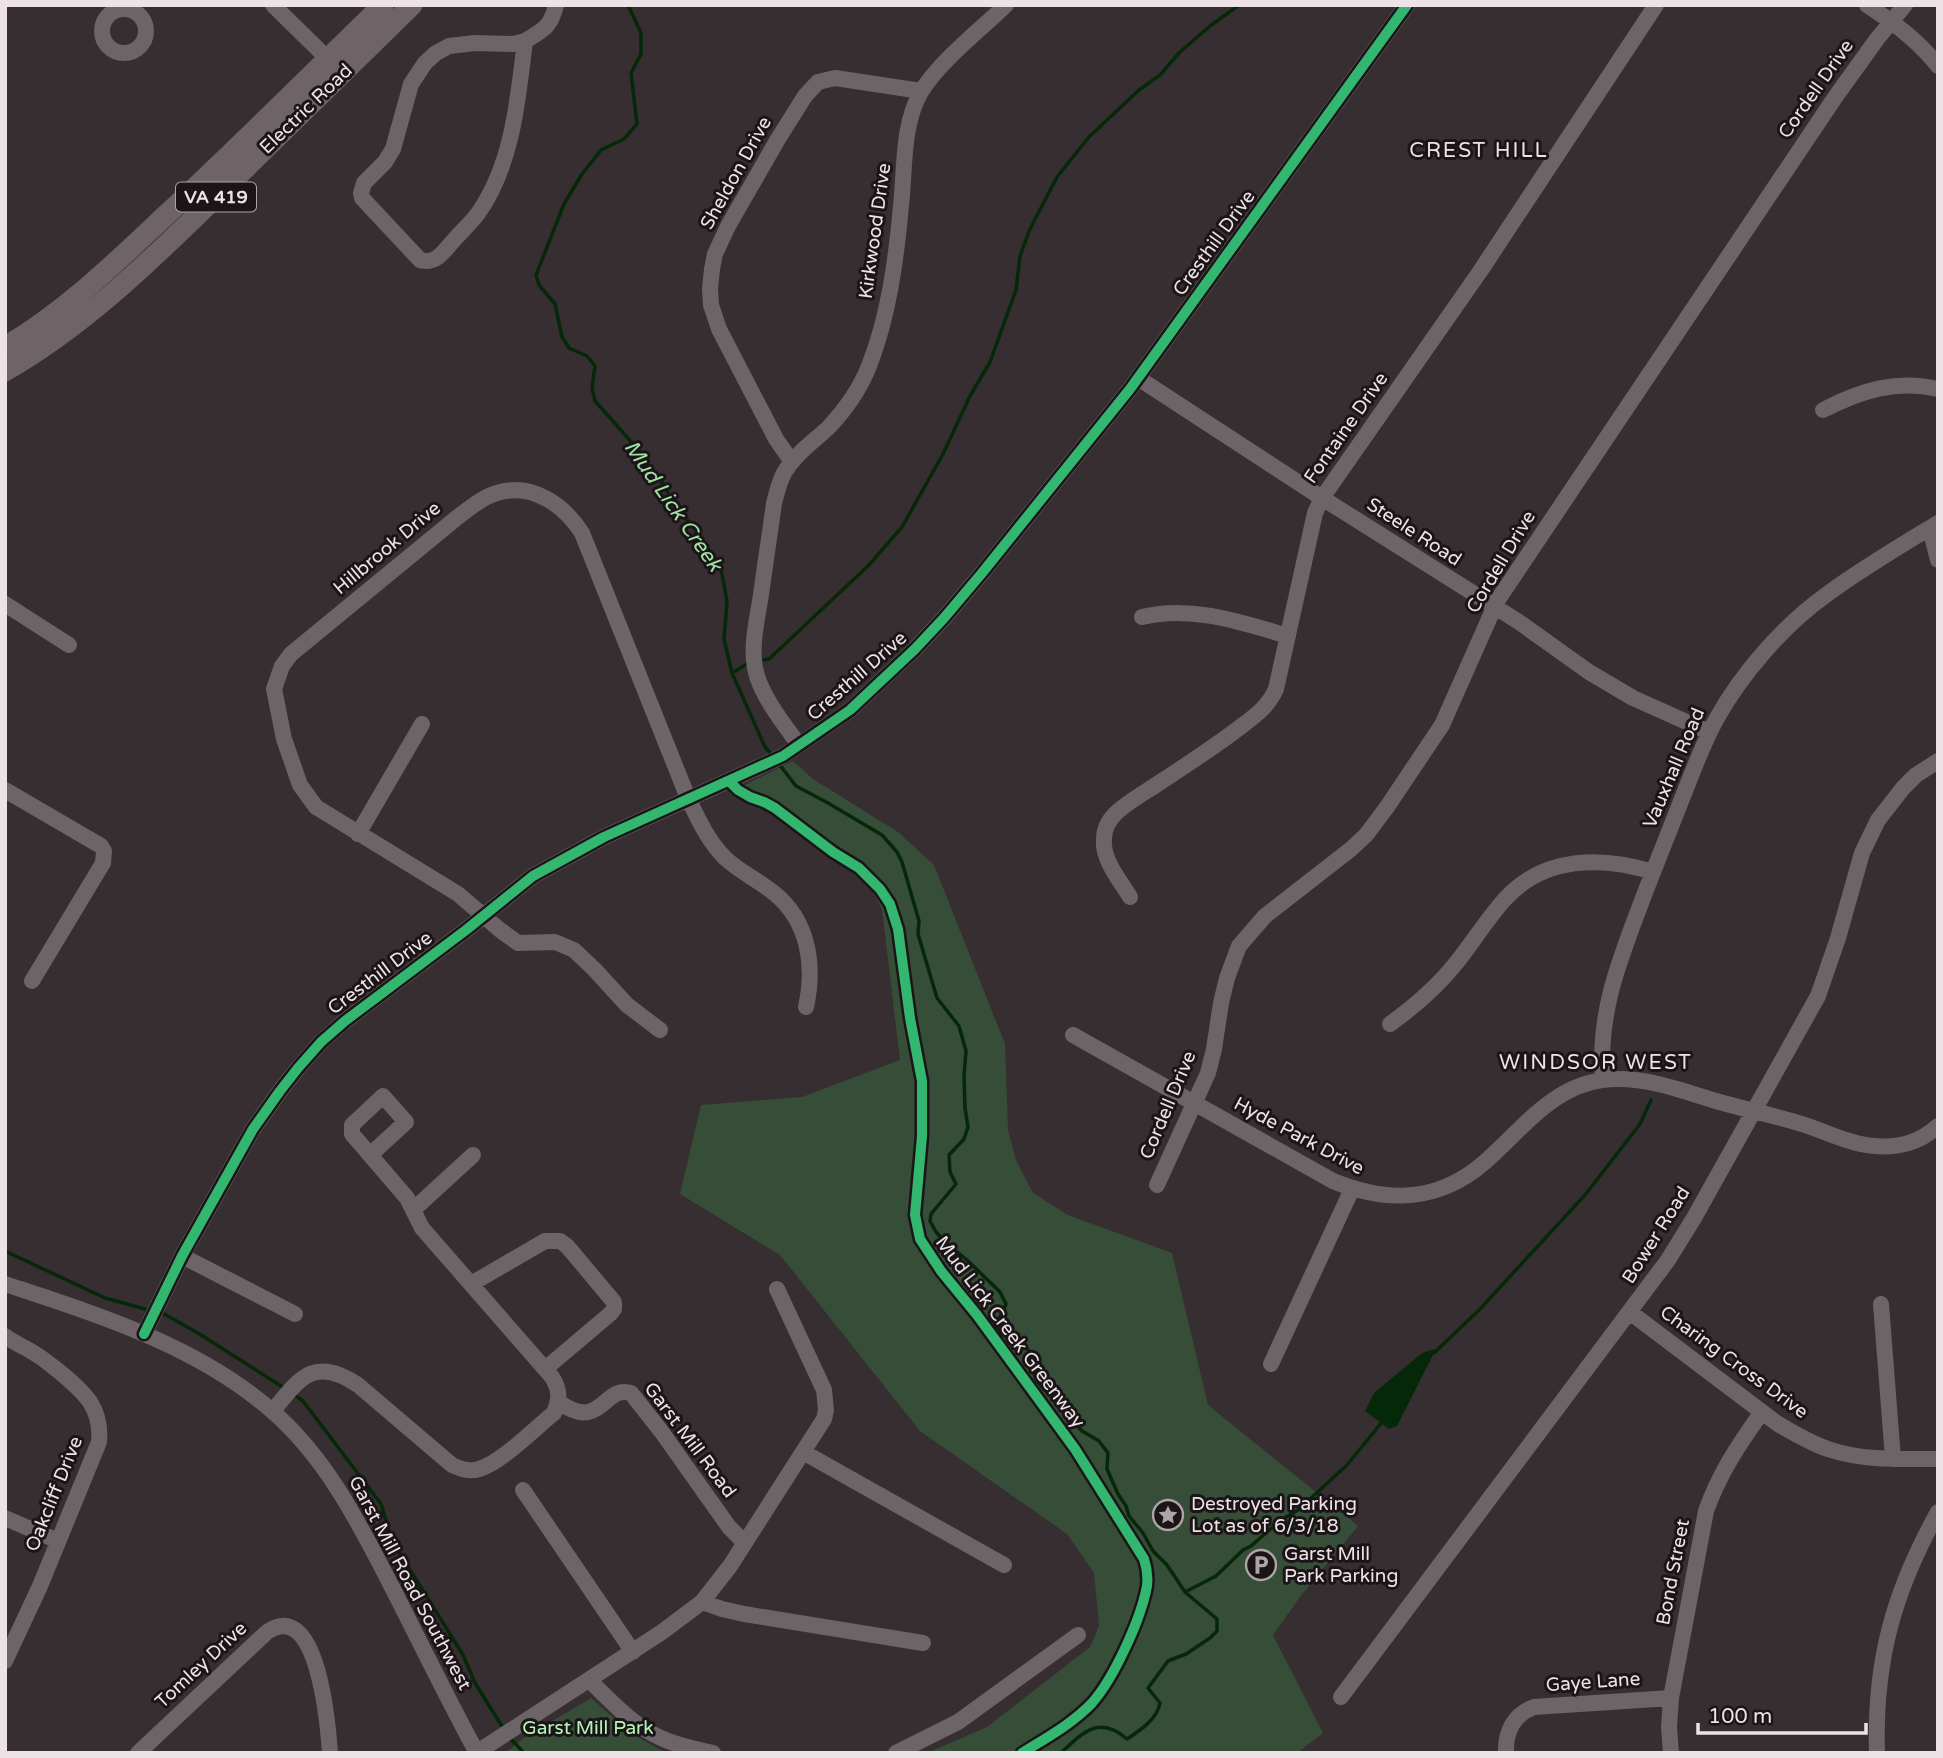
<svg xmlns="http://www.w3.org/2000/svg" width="1943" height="1758" viewBox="0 0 1943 1758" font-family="'Varela Round',sans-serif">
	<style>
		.green { fill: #364d37 }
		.water { fill: #052908 }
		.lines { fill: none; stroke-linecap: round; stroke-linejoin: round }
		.stream { stroke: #052908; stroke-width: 3.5 }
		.minor { stroke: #6c6467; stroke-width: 16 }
		.major { stroke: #6e6467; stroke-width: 21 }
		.cycleway-casing { stroke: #1c1518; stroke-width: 15 }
		.cycleway { stroke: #33b770; stroke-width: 10 }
		.labels { text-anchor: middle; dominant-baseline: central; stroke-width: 6; stroke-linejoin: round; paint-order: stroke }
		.shield { fill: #1c1518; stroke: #aea5a8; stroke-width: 2 }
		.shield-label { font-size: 18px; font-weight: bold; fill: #ede3e6 }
		.street-label { font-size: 19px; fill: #ede3e6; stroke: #1c1518 }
		.poi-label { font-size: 19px; fill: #ede3e6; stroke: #1c1518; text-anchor: start }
		.park-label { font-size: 19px; fill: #b4f7b7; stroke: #1c1518 }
		.neighbourhood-label { font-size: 21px; letter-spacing: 2px; fill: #ede3e6; stroke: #1c1518 }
		.water-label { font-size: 21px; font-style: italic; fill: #a1e3a4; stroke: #1c1518 }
	</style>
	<rect width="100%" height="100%" fill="#362e31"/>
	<path class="green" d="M793,761L813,779L898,832L934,865L1005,1044L1008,1130L1016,1160L1033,1193L1068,1215L1172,1253L1208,1405L1358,1526L1300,1597L1273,1635L1323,1733L1297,1753H927L987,1727L1090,1647L1099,1626L1094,1573L1067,1534L920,1431L780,1255L680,1194L701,1105L802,1097L900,1060L882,909L872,890L858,875L769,811L729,793Z
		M591,1698L632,1734L666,1753H505L524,1738Z"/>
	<path class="water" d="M1434,1349L1435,1351L1397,1426L1389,1429L1365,1411L1374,1393L1422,1353Z"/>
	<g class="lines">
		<path class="stream" d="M628,5L641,33V54L631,73L637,124L624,139L601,150L582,174L564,204L536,275L539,285L555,304L562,337L569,348L587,356L595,366L592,388L595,401L641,453L647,466L666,487L670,499L698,533L721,569L727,601L724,639L732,673L765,747L772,755
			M764,660L769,659L868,566L902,527L943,454L970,396L990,362L1016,290L1020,256L1030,229L1057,177L1089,137L1139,90L1160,75L1180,52L1210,26L1239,5
			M732,673L747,664
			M779,764L796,786L828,803L882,835L897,852L902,862L919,921L918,934L937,998L959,1026L966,1051L964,1076L965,1108L968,1127L964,1139L949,1155L950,1172L956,1184L931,1214L930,1221L936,1232L946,1243L967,1260L1000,1292L1006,1304C1003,1313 997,1319 997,1328L1003,1333L1022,1342L1032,1355L1031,1367L1037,1381L1082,1431L1099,1441L1108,1453L1107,1469L1118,1494L1126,1506L1129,1516L1143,1533L1153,1551L1167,1565L1185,1592L1217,1619V1631L1210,1638L1186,1654L1168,1661L1148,1688L1160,1703C1157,1719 1141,1730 1127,1739C1099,1715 1083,1732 1061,1753
			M5,1251L105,1298L145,1309
			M164,1314L198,1333L281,1386
			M1434,1353L1479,1310L1585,1195L1640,1124L1651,1100
			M296,1396L303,1401L381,1504L392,1541L463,1655L475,1683L503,1728
			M1185,1592L1216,1576L1243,1550L1251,1546L1281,1520L1298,1510L1347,1465L1383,1421
			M509,1737L524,1753"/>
		<path class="minor" d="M273,5L328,59
			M1867,5C1893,22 1919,41 1938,66
			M102 31a22 22 0 1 1 44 0a22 22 0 1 1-44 0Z
			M525,41C518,98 513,163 479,212C472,222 462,231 454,240C444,251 436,265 420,260L362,198L361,193L364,183L385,162L393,149L411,84L425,63L436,53L449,46L475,43L513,44Z
			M525,41C543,30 551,27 556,5
			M1138,378L1322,498L1519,622L1589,672L1633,698L1709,732
			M1823,410C1860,391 1896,379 1938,389
			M792,462L776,439L719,329L711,305L710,289L712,269L715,254L728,226L778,139L805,96L818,82L835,78L921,91
			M1930,528L1938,560
			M5,604L69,645
			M1142,617C1191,605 1240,622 1288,636
			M799,745C784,724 765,701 757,676C749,651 757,620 761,595C765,564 770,534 774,503C777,493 779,482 784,473C795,454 813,442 828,428C845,410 860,389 869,366C889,315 896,260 901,206C905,170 902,124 921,92C939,62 980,30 1006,5
			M5,790L101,846L104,851L103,863L32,981
			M358,834L422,724
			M1130,897C1120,880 1102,860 1104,839C1104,830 1108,821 1115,814C1127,802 1144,793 1159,783C1185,766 1211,749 1235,731C1252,718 1267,709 1276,689L1315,513L1322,498L1481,270L1656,5
			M1390,1024C1415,1006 1438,986 1457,962C1473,942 1487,919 1505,899C1544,856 1602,856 1653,872
			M660,1030L627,1005L595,970L574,950L555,942L518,943L500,930L458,894L316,807L300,785L284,739L274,689L282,666L291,654L459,516C471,507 483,497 497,493C532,482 564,505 582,533L688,798C698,819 708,841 725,858C740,872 758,880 774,893C809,921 815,966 806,1007
			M1073,1035L1333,1181C1389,1204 1440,1202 1486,1161C1527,1125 1557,1079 1618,1079C1652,1079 1683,1091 1716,1101C1747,1110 1778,1116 1808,1126C1828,1133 1854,1145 1874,1146C1899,1148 1919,1143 1938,1126
			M1603,1080C1597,1010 1622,954 1646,890C1659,857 1672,824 1685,791C1695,766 1704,741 1717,718C1742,673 1784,625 1826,595C1861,569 1900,546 1938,523
			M1157,1185L1208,1073L1214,1049L1221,1003L1227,978L1239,946L1265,916L1351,849L1366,835L1387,807L1442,725L1497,601L1836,96L1877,39L1905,5
			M413,1210L473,1155
			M182,1256L295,1314
			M5,1284C98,1315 196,1345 271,1410C328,1459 361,1527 395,1593C422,1646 448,1700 477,1753
			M471,1284L545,1241H560L567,1246L614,1302V1309L610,1314L545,1369
			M1881,1304L1893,1459
			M1631,1313L1778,1424C1794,1433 1810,1443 1828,1449C1863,1461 1901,1459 1938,1459
			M144,1334L182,1256L253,1129L280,1091L298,1068L321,1042L345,1021L466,930L533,876L604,837L783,756L850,710L915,649L944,618L982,573L1130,389L1407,5
			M5,1336C14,1343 25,1347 34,1353C44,1359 52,1366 61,1373C85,1393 102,1408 99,1442L40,1586L5,1661
			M1271,1364L1352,1189
			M559,1402C601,1433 604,1384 631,1393L661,1431L729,1527L744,1542
			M273,1411C300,1377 315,1356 358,1385L452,1465C461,1469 469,1472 479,1469C501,1463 535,1428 554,1413C560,1398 560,1390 552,1377L422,1228L407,1198L352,1134V1125L383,1096L406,1122L370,1155
			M803,1452L1004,1565
			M523,1490L633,1652
			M5,1518L58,1541
			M702,1602L722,1609L744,1614L923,1643
			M589,1680C611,1701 633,1726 661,1738C678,1746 696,1749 713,1753
			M1341,1697L1668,1260L1694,1218L1818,996L1838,938L1862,853L1878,820L1903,788L1916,775L1938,761
			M138,1753L267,1632C318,1597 328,1725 330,1753
			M476,1753L662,1632L702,1602L730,1566L824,1419L826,1410L824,1390L777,1289
			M896,1753L958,1722L1078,1635
			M1506,1753C1505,1732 1514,1714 1534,1707L1671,1698
			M1671,1753L1669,1727L1671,1698L1706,1511C1719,1474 1739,1444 1762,1412
			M1877,1753C1874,1661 1894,1591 1938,1512"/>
		<path class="major" d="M5,347C65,312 115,263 165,216C239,147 310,76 383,5
			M5,371C87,324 154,257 222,191C285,129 349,67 412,5"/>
		<g class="cycleway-casing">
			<path id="cycleway" d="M729,781L738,790L750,797L764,802L775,808L833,852L859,868L880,889L890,904L898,929L910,1018L922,1081V1136L915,1215L920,1239L941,1271L977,1315L1075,1449L1144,1559C1147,1568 1148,1577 1147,1586C1141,1619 1114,1678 1092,1703C1072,1724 1046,1738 1022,1753
				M144,1334L182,1256L253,1129L280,1091L298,1068L321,1042L345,1021L466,930L533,876L604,837L783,756L850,710L915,649L944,618L982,573L1130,389L1407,5"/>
		</g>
		<use href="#cycleway" class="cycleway"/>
	</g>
	<defs>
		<g id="sight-ring" transform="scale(1.575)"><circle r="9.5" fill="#1c1518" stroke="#ada4a7" stroke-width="1.5"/><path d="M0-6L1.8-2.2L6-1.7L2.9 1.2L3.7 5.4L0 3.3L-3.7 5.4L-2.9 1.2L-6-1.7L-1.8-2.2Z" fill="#ada4a7"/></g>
		<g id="parking-ring" transform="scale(1.575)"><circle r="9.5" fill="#1c1518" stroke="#ada4a7" stroke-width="1.5"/><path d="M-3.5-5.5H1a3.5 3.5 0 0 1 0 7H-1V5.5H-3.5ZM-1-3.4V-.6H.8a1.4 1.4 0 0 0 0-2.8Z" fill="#ada4a7"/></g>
	</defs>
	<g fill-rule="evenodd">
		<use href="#sight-ring" x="1168" y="1515"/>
		<use href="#parking-ring" x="1261" y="1565"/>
	</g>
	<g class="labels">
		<rect class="shield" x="176" y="182.5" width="80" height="29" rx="5"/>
		<g class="shield-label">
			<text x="216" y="197">VA 419</text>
		</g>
		<g class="street-label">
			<text transform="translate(1816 89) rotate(-55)">Cordell Drive</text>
			<text transform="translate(306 109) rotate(-44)">Electric Road</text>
			<text transform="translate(736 173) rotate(-61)">Sheldon Drive</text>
			<text transform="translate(875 231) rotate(-82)">Kirkwood Drive</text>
			<text transform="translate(1214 243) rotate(-54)">Cresthill Drive</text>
			<text transform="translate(1346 428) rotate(-55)">Fontaine Drive</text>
			<text transform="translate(1414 532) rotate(33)">Steele Road</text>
			<text transform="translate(387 548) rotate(-40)">Hillbrook Drive</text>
			<text transform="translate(1501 562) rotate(-59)">Cordell Drive</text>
			<text transform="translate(857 676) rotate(-41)">Cresthill Drive</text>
			<text transform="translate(1674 768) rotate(-67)">Vauxhall Road</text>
			<text transform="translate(380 973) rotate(-37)">Cresthill Drive</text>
			<text transform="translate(1168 1105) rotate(-67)">Cordell Drive</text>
			<text transform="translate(1299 1136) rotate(28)">Hyde Park Drive</text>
			<text transform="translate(1656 1235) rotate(-58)">Bower Road</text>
			<text transform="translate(1010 1332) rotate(53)">Mud Lick Creek Greenway</text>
			<text transform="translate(1734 1362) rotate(36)">Charing Cross Drive</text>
			<text transform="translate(690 1440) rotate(53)">Garst Mill Road</text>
			<text transform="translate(54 1494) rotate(-68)">Oakcliff Drive</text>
			<text transform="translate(1673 1572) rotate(-79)">Bond Street</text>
			<text transform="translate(410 1583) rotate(62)">Garst Mill Road Southwest</text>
			<text transform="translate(201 1665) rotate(-43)">Tomley Drive</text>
			<text transform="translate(1593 1682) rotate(-4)">Gaye Lane</text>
		</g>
		<g class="poi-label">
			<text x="1191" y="1504">Destroyed Parking<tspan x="1191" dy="22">Lot as of 6/3/18</tspan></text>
			<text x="1284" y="1554">Garst Mill<tspan x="1284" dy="22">Park Parking</tspan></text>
		</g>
		<g class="park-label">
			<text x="588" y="1728">Garst Mill Park</text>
		</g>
		<g class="neighbourhood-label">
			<text x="1479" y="150">CREST HILL</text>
			<text x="1596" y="1062">WINDSOR WEST</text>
		</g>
		<g class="water-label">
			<text transform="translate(673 506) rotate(55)">Mud Lick Creek</text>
		</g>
	</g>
	<rect width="1943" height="1758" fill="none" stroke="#ede3e6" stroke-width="14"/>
	<path d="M1698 1723v10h168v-10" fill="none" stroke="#ede3e6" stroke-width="3.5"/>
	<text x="1708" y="1723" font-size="21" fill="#ede3e6" stroke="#1c1518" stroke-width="5" paint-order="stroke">100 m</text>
</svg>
